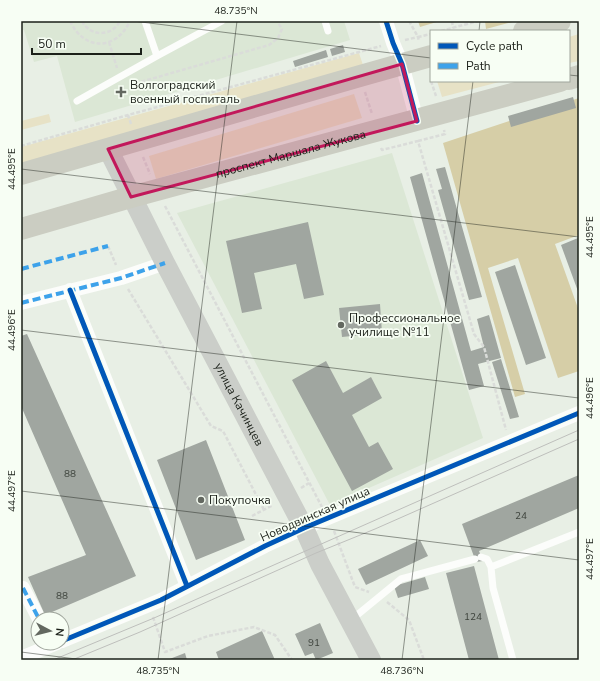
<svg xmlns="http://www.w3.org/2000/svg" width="600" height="681" viewBox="0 0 600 681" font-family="'Nunito Sans',sans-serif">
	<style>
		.built { fill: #dbe7d5 }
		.green { fill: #e7e2c6 }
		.forest { fill: #d6cea7 }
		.building { fill: #a0a6a0 }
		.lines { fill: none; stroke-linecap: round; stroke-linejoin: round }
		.path { stroke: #dadcd9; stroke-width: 2.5; stroke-dasharray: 4 2; stroke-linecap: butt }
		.lane { stroke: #fcfdfb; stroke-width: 7 }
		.street { stroke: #fcfdfb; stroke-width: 14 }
		.secondary { stroke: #cbcec9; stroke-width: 20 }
		.highway { stroke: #cbcdc2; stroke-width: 22 }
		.tram { stroke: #bebfbc; stroke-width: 1 }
		.quiet { stroke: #3da2ea; stroke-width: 4; stroke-dasharray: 8 4; stroke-linecap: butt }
		.cycleway-casing { stroke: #f7fef4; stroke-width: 8 }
		.cycleway { stroke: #0057b8; stroke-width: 5 }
		.marked { fill: #c2185b; fill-opacity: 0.2; stroke: #c2185b; stroke-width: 3; stroke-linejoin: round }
		.ticks { fill: none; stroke: #1b2019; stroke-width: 1; stroke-opacity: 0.45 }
		.poi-dot { fill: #636860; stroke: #f7fef4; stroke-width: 1.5 }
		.labels { text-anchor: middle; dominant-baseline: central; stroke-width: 3.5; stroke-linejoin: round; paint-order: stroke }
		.number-label { font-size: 10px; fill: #3c423b }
		.poi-label { font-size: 12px; fill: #1b2019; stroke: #f7fef4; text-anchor: start }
		.street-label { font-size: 12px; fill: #1b2019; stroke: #f7fef4 }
		.neatline { fill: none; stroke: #1b2019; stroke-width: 1.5 }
		.ticks-label { font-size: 10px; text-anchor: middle; fill: #1b2019 }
	</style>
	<rect width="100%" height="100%" fill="#e8efe5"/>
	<path class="built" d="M21,21H344L350,40L75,122L57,56L34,62L24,30H21Z
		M392,153L483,438L330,505L177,213Z"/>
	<path class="green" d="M579,34V61L569,63V37Z
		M359,53L363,65L21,164V147Z
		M437,81H503L442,97Z
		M354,94L362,118L156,179L149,156Z
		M49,114L51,122L21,130V121Z"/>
	<path class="forest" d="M418,21H440L420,27Z
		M485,21H516L486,29Z
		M579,98V235L555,244L579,311V371L558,378L518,258L488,268L525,394L515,397L443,143Z"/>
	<path class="building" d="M343,45L345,52L332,56L330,49Z
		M326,50L328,57L295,67L293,61Z
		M573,97L576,108L511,127L508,116Z
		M445,167L482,297L469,300L438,190L442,189L436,169Z
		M422,173L471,351L484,347L477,319L489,315L501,358L478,364L484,386L469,390L410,177Z
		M308,222L324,295L304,299L296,264L254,273L262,309L242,313L226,241Z
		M578,238L579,241V294L561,245Z
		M515,265L546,358L526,365L495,272Z
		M380,304L382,333L342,337L339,308Z
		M27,334L136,576L45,615L28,577L86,555L21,406V336Z
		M501,359L519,417L510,419L492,362Z
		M326,361L343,393L371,377L382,398L352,415L369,447L378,442L393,469L352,491L292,380Z
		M206,440L245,540L196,560L157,460Z
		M579,475V508L479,551L483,561L476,562L462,524Z
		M420,540L428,556L366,585L358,569Z
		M474,566L499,660H469L446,573Z
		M425,577L429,589L398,598L394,586Z
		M320,623L333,653L316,660L313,653L305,656L295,634Z
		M262,631L275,660H219L216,652Z
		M185,653L187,660H167Z"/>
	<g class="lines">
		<path class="path" d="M70,21C84,51 116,51 130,21
			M82,21C90,37 112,37 120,21
			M409,21L418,37L431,34
			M452,21L453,28
			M441,31L478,21
			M405,40L418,37L419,41
			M109,42L117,68
			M431,81L436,96
			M130,85L269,45L278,38L282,29L277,21
			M365,92L372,114
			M131,124L128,115L381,46
			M418,141L445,134L444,130
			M21,146L128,115
			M381,148L382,150L418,141L474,334L484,347L506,430
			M143,157L150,174
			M165,206L322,507
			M108,246L116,265
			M128,289L211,426L223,431L264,510
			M301,488L309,483
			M252,516L273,505
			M334,531L355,587L369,592
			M387,602L409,620L424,660
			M153,617L165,652L208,636L254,627L275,635L292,660"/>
		<path class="lane" d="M145,21L157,56L222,21
			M325,21L328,31
			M77,101L157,56
			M481,557L487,559L491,567L493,588L513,660
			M491,567L579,532
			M351,620L401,579L475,559"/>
		<path class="street" d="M386,21L393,43L402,64L417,121
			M70,290L187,586
			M21,303L121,278L165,263
			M23,588L39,619
			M62,641L161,600L265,546L304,528L579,413
			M21,658L57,643"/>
		<path class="secondary" id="s1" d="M108,149L165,263L304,528L320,564L371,660"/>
		<g class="highway">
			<path d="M524,31L560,21"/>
			<path d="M569,79L579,76"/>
			<path d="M21,174L360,76L431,56"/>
			<path id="s2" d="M21,229L131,197L560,81"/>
		</g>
		<path class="tram" d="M53,660L154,618L579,430
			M72,660L140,632L316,553L375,529L579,439"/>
		<path class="quiet" d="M21,269L108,246
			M21,303L121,278L165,263
			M23,588L39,619
			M52,643L53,645"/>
		<g class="cycleway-casing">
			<path id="cycleway" d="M386,21L393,43L402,64L417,121
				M70,290L187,586
				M62,641L161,600L265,546L304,528L579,413"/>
		</g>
		<use href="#cycleway" class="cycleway"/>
	</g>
	<path class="marked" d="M402,64L417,121L131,197L108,149Z"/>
	<path class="ticks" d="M133,21L431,58M479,31L480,21M569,75L579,76M21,169L579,237M21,330L579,398M21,491L579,560M21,652L84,660M158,660L237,21M402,660L473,81"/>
	<g class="poi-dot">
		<path d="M119 86h4v4h4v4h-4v4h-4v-4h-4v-4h4z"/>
		<circle cx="341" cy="325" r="4"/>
		<circle cx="201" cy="500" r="4"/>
	</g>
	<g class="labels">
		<g class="number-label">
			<text x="70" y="474">88</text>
			<text x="521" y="516">24</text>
			<text x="62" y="596">88</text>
			<text x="473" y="617">124</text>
			<text x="314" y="643">91</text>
		</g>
		<g class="poi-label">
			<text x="130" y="85">Волгоградский<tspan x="130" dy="14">военный госпиталь</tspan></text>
			<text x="349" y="318">Профессиональное<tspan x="349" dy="14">училище №11</tspan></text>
			<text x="209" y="500">Покупочка</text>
		</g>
		<g class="street-label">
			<text stroke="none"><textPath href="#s2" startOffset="280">проспект Маршала Жукова</textPath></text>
			<text stroke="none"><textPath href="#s1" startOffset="287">улица Качинцев</textPath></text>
			<text transform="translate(315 514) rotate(-24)">Новодвинская улица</text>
		</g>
	</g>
	<rect width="600" height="681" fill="none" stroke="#f7fef4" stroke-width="44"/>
	<rect x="430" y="30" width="140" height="52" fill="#f7fef4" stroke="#9fa59c"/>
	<rect x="438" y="43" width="20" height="6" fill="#0057b8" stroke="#9fa59c"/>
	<text x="466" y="50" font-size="12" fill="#1b2019">Cycle path</text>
	<rect x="438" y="63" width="20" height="6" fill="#3da2ea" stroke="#9fa59c"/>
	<text x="466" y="70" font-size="12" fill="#1b2019">Path</text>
	<g transform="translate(50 631) rotate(97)"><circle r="19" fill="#f7fef4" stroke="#9fa59c"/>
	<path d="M0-3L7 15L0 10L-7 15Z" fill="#636860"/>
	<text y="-6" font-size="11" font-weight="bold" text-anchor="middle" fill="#1b2019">N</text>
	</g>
	<path d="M32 48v6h109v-6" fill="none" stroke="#1b2019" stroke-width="2"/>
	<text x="38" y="48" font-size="12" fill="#1b2019" stroke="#f7fef4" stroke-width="3" paint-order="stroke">50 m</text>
	<rect x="22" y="22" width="556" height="637" class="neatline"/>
	<g class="ticks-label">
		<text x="236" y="14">48.735°N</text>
		<text transform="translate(11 169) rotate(-90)" y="4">44.495°E</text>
		<text transform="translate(589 237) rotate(-90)" y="4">44.495°E</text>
		<text transform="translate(11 330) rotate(-90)" y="4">44.496°E</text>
		<text transform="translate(589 398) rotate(-90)" y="4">44.496°E</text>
		<text transform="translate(11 491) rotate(-90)" y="4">44.497°E</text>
		<text transform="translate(589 559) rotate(-90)" y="4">44.497°E</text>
		<text x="158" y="674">48.735°N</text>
		<text x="402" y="674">48.736°N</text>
	</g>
</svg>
